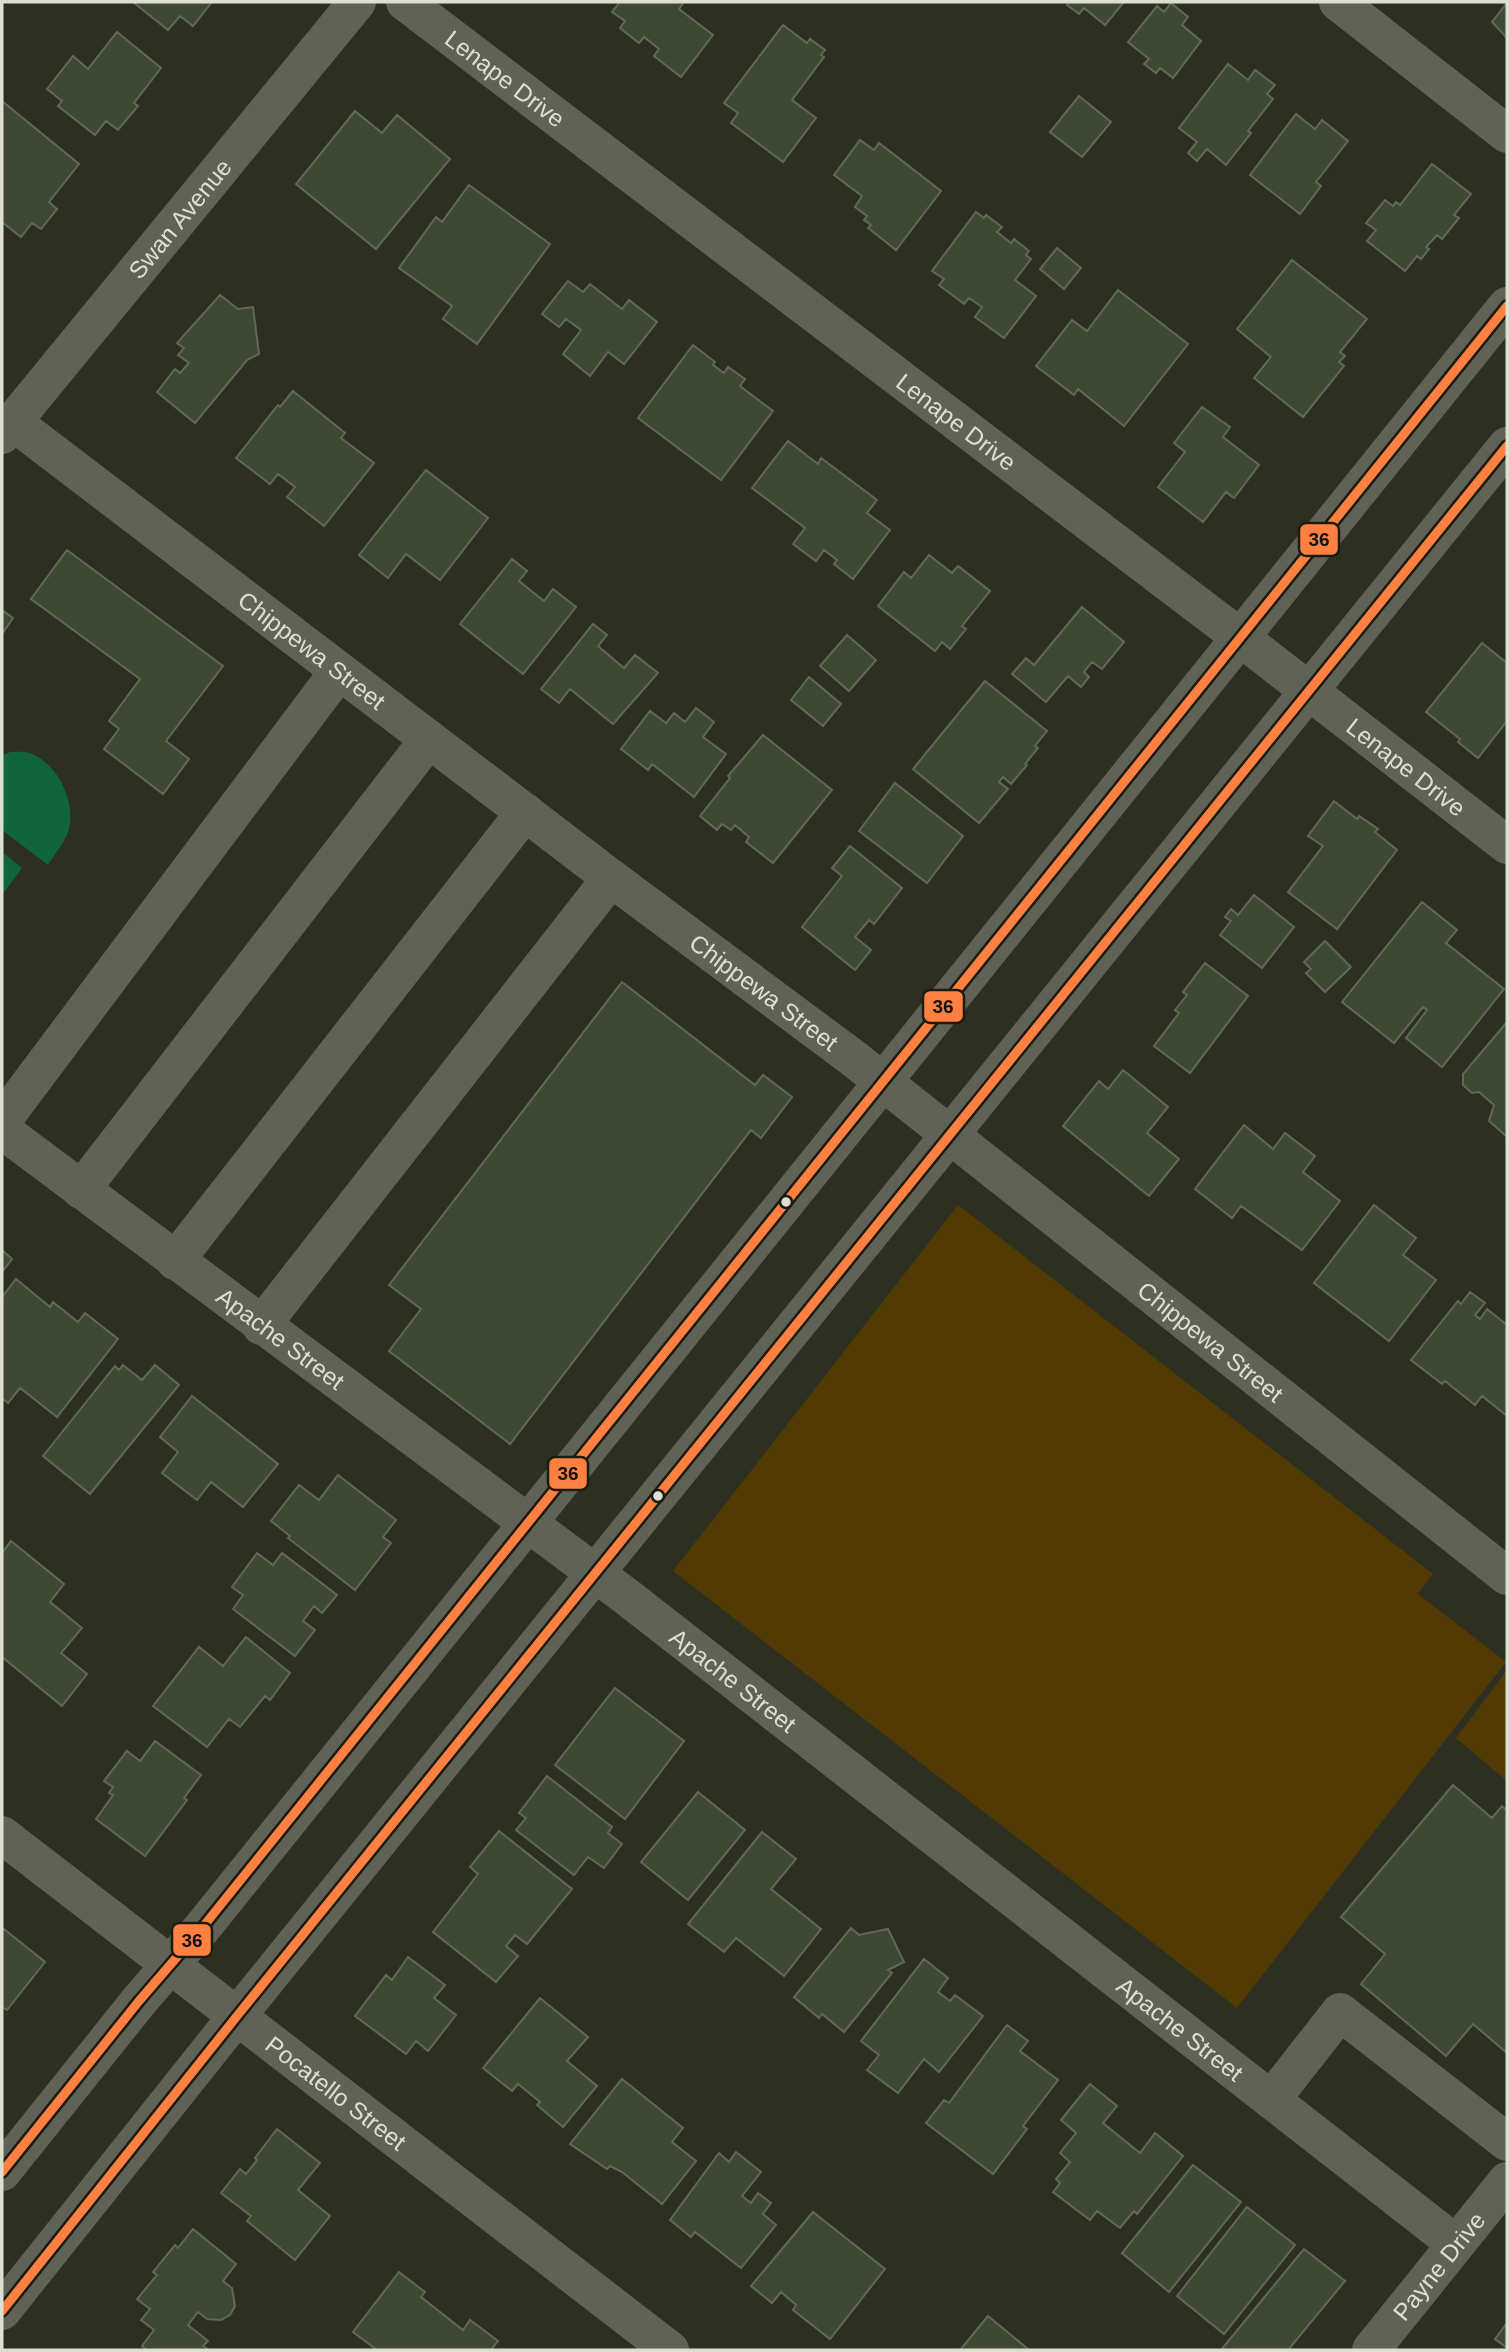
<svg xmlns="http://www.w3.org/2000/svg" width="1509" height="2352" viewBox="0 0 1509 2352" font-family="Arial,sans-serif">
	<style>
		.green { fill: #523a05 }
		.water { fill: #10643e }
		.building { fill: #3e4932; stroke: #62675b; stroke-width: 2 }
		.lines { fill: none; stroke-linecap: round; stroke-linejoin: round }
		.minor { stroke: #606257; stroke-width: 38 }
		.bus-1-casing { stroke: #191c10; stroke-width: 14 }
		.bus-1 { stroke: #ff8040; stroke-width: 9 }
		.bus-dot { fill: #dce0d0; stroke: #191c10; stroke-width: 2.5 }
		.labels { text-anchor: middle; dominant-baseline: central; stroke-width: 6; stroke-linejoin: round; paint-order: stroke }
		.street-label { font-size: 24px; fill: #dce0d0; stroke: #191c10 }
		.line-badge { stroke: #191c10; stroke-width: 2.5 }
		.pale-badge-label { font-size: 19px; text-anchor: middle; font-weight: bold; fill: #111 }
	</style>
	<rect width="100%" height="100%" fill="#2d3021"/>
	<path class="green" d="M958,1205L1433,1574L1418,1594L1506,1662L1237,2008L673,1571Z
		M1507,1670V1781L1456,1738Z"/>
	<path class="water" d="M10,752C17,752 26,751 32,754C59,765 77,804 68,832C64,843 54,855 48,865L2,830V756Z
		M2,852L22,868L2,895Z"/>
	<path class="building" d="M133,2H212L193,26L180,16L168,30Z
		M620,2H684L679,9L713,35L681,77L654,56L659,49L644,37L639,43L620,28L625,21L612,12Z
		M1070,2H1124L1105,25L1084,8L1079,14L1067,5Z
		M1171,3L1188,17L1182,25L1201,41L1173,78L1160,68L1156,73L1144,64L1149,59L1128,42L1157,6L1164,12Z
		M1507,3V38L1492,22Z
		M783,25L807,43L810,39L825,50L821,55L824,57L792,100L816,118L783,162L731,123L738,113L724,103Z
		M117,32L161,68L134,103L138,106L118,130L106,121L95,135L58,106L62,101L47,89L73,56L88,69Z
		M1228,64L1248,80L1255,70L1275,85L1267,94L1273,99L1248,131L1251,133L1226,165L1207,149L1197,161L1188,153L1197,142L1179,128Z
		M1079,96L1111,122L1082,157L1050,132Z
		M2,101L79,164L49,202L57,209L41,229L32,223L21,237L2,222Z
		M355,111L382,133L397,115L450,159L376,249L296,184Z
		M1296,114L1315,129L1322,120L1348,141L1316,182L1321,186L1300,214L1250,175Z
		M860,140L874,150L879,143L941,191L896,250L868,228L871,225L864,220L867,216L855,207L862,196L834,175Z
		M1432,164L1471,194L1454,215L1459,218L1442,239L1437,235L1426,247L1429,249L1421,259L1417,256L1405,271L1367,241L1376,230L1366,223L1385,200L1393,206L1396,202L1400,205Z
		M469,185L550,244L477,344L443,319L452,306L399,268L436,217L442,222Z
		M976,212L984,218L986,215L1002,227L997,232L1011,243L1014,239L1029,251L1026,255L1031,259L1015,280L1036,296L1004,338L975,317L982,307L969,298L964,304L939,285L944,279L932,271Z
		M1057,248L1081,268L1064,289L1040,269Z
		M1292,260L1367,319L1340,352L1345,356L1339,362L1344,366L1303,417L1254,378L1271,357L1237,329Z
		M568,281L583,292L590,284L622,309L629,300L657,322L624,364L608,352L590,376L563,354L581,330L566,319L559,327L542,314Z
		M1118,290L1188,344L1124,426L1078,389L1074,395L1036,366L1072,320L1087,331Z
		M220,295L238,309L253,307L259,354L247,360L195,423L157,392L175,369L180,373L189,363L178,355L184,348L177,343Z
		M693,345L715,362L713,365L724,373L728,367L745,379L740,386L773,411L721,480L638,418Z
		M293,391L345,433L341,438L374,463L324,526L287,497L295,487L278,474L270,484L236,458L278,405L280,407Z
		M1202,407L1230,427L1223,437L1259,465L1234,498L1226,492L1203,522L1158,487L1185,452L1174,443Z
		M788,441L818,464L821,458L877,500L867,513L890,530L853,579L834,564L837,560L824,550L816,561L793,544L805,528L752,488Z
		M426,470L488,518L440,580L406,554L388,578L359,555Z
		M67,550L223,666L166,741L189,759L163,794L104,749L119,729L109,721L140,679L31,599Z
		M929,555L952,573L958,566L990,591L962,626L966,629L950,649L942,642L935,651L878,606L904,572L911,578Z
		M512,559L527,571L519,581L544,601L553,589L576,607L523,674L460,624Z
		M1082,607L1124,642L1102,669L1092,662L1084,672L1089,677L1081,687L1068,676L1046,702L1012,674L1026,658L1034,665Z
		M2,610L13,618L2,634Z
		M593,624L607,635L598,646L624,668L635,655L658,673L613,724L570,689L559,703L541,689Z
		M847,635L876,660L849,691L820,666Z
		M1482,643L1507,663V721L1478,758L1458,742L1460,739L1426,712Z
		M809,677L841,704L823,726L791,700Z
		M985,681L1047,731L1035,746L1038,748L1025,764L1027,765L1011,784L1003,777L999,782L1008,789L979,823L913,769Z
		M696,708L714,722L703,737L726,754L694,797L652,764L648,770L621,749L650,711L666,723L674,713L685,722Z
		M763,735L832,790L773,863L746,842L749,837L735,825L731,830L722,824L717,830L700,816L730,778L728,776Z
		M895,783L963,836L927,883L859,831Z
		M1334,801L1357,819L1359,816L1378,829L1375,832L1397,850L1337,929L1288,892L1323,846L1308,836Z
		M850,846L902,888L874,924L869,920L855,937L871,950L855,970L802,927L842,876L832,868Z
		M1254,895L1294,927L1262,968L1220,935L1231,921L1225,917L1231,909L1238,915Z
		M1422,902L1457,930L1446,943L1504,989L1442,1067L1406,1038L1427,1010L1423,1007L1394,1043L1342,1002Z
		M1325,941L1351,967L1325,992L1306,973L1311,969L1304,962Z
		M1205,963L1248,996L1190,1073L1154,1046L1179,1013L1175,1010L1187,995L1183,992Z
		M622,982L755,1085L763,1075L792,1097L761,1138L751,1130L510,1444L389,1351L421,1309L389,1285Z
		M1507,1022V1135L1506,1136L1489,1121L1494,1105L1479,1092L1472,1093L1463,1085V1074Z
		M1123,1070L1168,1107L1147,1133L1179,1159L1149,1196L1063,1126L1099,1081L1108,1089Z
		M1244,1125L1273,1149L1285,1133L1315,1156L1303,1172L1340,1201L1302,1250L1241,1206L1232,1218L1195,1189Z
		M1374,1205L1416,1238L1403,1255L1436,1280L1389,1341L1314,1283Z
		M2,1250L12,1259L2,1272Z
		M16,1279L50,1307L53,1302L78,1322L85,1313L118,1339L57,1417L20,1388L8,1403L2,1398V1297Z
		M1470,1292L1485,1303L1475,1315L1480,1319L1487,1309L1507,1325V1416L1482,1396L1475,1405L1445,1381L1442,1384L1411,1360L1458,1301L1461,1304Z
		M123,1365L142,1380L155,1365L179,1385L90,1494L43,1456L115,1366L119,1370Z
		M192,1396L278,1464L243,1507L211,1482L197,1500L162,1473L178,1452L160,1437Z
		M338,1475L396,1520L383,1537L391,1543L355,1590L288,1538L290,1536L271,1521L299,1485L319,1500Z
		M11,1541L64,1584L50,1602L82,1628L61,1653L87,1674L62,1706L2,1657V1553Z
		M257,1553L273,1565L282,1553L337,1595L322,1613L314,1606L303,1621L315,1630L295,1656L233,1609L243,1595L232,1587Z
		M246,1637L290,1673L270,1700L265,1696L240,1727L229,1719L207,1747L153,1706L199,1647L223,1666Z
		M615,1688L684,1741L625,1819L555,1765Z
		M155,1741L201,1775L184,1798L187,1800L145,1856L96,1819L113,1795L109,1793L113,1787L104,1781L127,1751L140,1761Z
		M547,1776L612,1827L608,1833L622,1844L604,1868L588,1857L574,1875L516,1830L526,1818L519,1813Z
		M1453,1785L1492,1818L1502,1806L1507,1811V2053L1473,2024L1446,2056L1361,1984L1385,1954L1341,1917Z
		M698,1792L745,1830L688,1900L641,1862Z
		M499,1831L572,1889L527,1944L515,1935L506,1946L518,1956L496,1982L433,1932L478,1874L470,1867Z
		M762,1832L796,1859L771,1889L821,1929L784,1976L736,1938L724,1952L688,1924Z
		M851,1928L859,1935L888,1929L904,1962L888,1970L892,1973L844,2032L822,2014L819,2018L794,1997Z
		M4,1929L45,1962L7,2010L2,2007V1931Z
		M408,1957L445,1985L434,1998L456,2015L428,2051L416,2041L406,2054L355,2016L386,1975L392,1980Z
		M924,1959L948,1978L938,1992L950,2001L955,1995L983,2016L939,2072L924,2059L898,2093L867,2070L879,2055L861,2041Z
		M540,1998L588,2037L567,2061L597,2086L563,2127L537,2105L540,2102L518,2084L512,2091L483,2068Z
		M1007,2025L1028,2041L1020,2051L1058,2080L1023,2126L1027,2129L993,2174L926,2123L944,2100L949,2103Z
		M622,2079L683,2128L672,2142L696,2161L662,2204L622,2172L610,2166L607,2169L570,2144Z
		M1090,2084L1117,2106L1103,2123L1140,2153L1155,2133L1183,2156L1137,2214L1134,2211L1120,2228L1097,2211L1090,2220L1053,2192L1060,2183L1056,2179L1070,2162L1060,2153L1076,2133L1061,2120Z
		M277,2129L320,2163L298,2190L330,2216L295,2260L247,2221L251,2216L221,2193L240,2169L246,2174L257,2160L255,2158Z
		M736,2152L761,2172L742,2196L751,2203L758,2193L771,2203L763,2214L776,2225L741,2268L695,2232L691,2237L670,2220L719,2153L729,2162Z
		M1193,2165L1241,2202L1169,2292L1122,2253Z
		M1247,2207L1295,2245L1224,2334L1177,2296Z
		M813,2212L885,2269L830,2339L793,2310L796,2305L781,2292L772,2303L751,2286Z
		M193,2229L236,2264L223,2281L232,2288L235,2306L230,2315L221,2320L207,2319L198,2312L188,2325L208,2341L203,2346L209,2350H147L142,2346L154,2330L141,2320L150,2309L137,2299L157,2275L153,2272L175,2245L178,2248Z
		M1304,2249L1345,2281L1288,2350H1221Z
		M399,2272L425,2292L421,2297L463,2330L470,2320L498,2341L491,2350H377L353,2332Z
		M988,2316L1028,2349L1027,2350H960Z
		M1507,2323V2348L1495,2339Z"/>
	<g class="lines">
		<g class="minor">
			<path id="s1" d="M405,2L1241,638L1507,845"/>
			<path d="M1338,2L1507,134"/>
			<path id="s2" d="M13,422L611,878L853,1058L1507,1576"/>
			<path id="s3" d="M2,435L357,2"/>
			<path d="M2,1121L339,671"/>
			<path id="s4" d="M2,1130L627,1597L1456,2244"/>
			<path d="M81,1190L429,739"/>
			<path d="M175,1261L525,812"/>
			<path d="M261,1326L611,878"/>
			<path id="s5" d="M2,1835L670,2350"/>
			<path d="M1271,2100L1340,2012L1507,2142"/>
			<path d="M2,2172L139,2001L202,1928L1507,306"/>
			<path d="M2,2311L237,2016L1507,446"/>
			<path id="s6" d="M1371,2350L1507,2181"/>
		</g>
		<g class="bus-1-casing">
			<path id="bus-1" d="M2,2172L139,2001L202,1928L1507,306
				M2,2311L237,2016L1507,446"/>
		</g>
		<use href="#bus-1" class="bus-1"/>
	</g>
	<g class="bus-dot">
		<circle cx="786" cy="1202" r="6"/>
		<circle cx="658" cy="1496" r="6"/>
	</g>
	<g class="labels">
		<g class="street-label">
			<text stroke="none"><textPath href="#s1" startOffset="126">Lenape Drive</textPath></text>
			<text stroke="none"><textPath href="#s3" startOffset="280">Swan Avenue</textPath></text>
			<text stroke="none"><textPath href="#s1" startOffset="693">Lenape Drive</textPath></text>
			<text stroke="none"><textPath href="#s2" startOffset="376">Chippewa Street</textPath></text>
			<text stroke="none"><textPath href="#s1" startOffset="1260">Lenape Drive</textPath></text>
			<text stroke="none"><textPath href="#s2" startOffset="943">Chippewa Street</textPath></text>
			<text stroke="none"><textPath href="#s4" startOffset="348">Apache Street</textPath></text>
			<text stroke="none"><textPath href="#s2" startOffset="1510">Chippewa Street</textPath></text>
			<text stroke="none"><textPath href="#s4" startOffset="915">Apache Street</textPath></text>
			<text stroke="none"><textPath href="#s4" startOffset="1482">Apache Street</textPath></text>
			<text stroke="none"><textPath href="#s5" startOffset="422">Pocatello Street</textPath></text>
			<text stroke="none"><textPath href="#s6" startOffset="108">Payne Drive</textPath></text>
		</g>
	</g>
	<g class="line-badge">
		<rect x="1299" y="523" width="40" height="33" rx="7" fill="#ff8040"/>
		<rect x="923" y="990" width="41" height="33" rx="7" fill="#ff8040"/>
		<rect x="548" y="1457" width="40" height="33" rx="7" fill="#ff8040"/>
		<rect x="172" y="1923" width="40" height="34" rx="7" fill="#ff8040"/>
	</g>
	<g class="pale-badge-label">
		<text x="1319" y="546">36</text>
		<text x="943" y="1013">36</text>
		<text x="568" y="1480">36</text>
		<text x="192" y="1947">36</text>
	</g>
	<rect width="1509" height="2352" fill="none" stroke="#dce0d0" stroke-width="7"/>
</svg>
